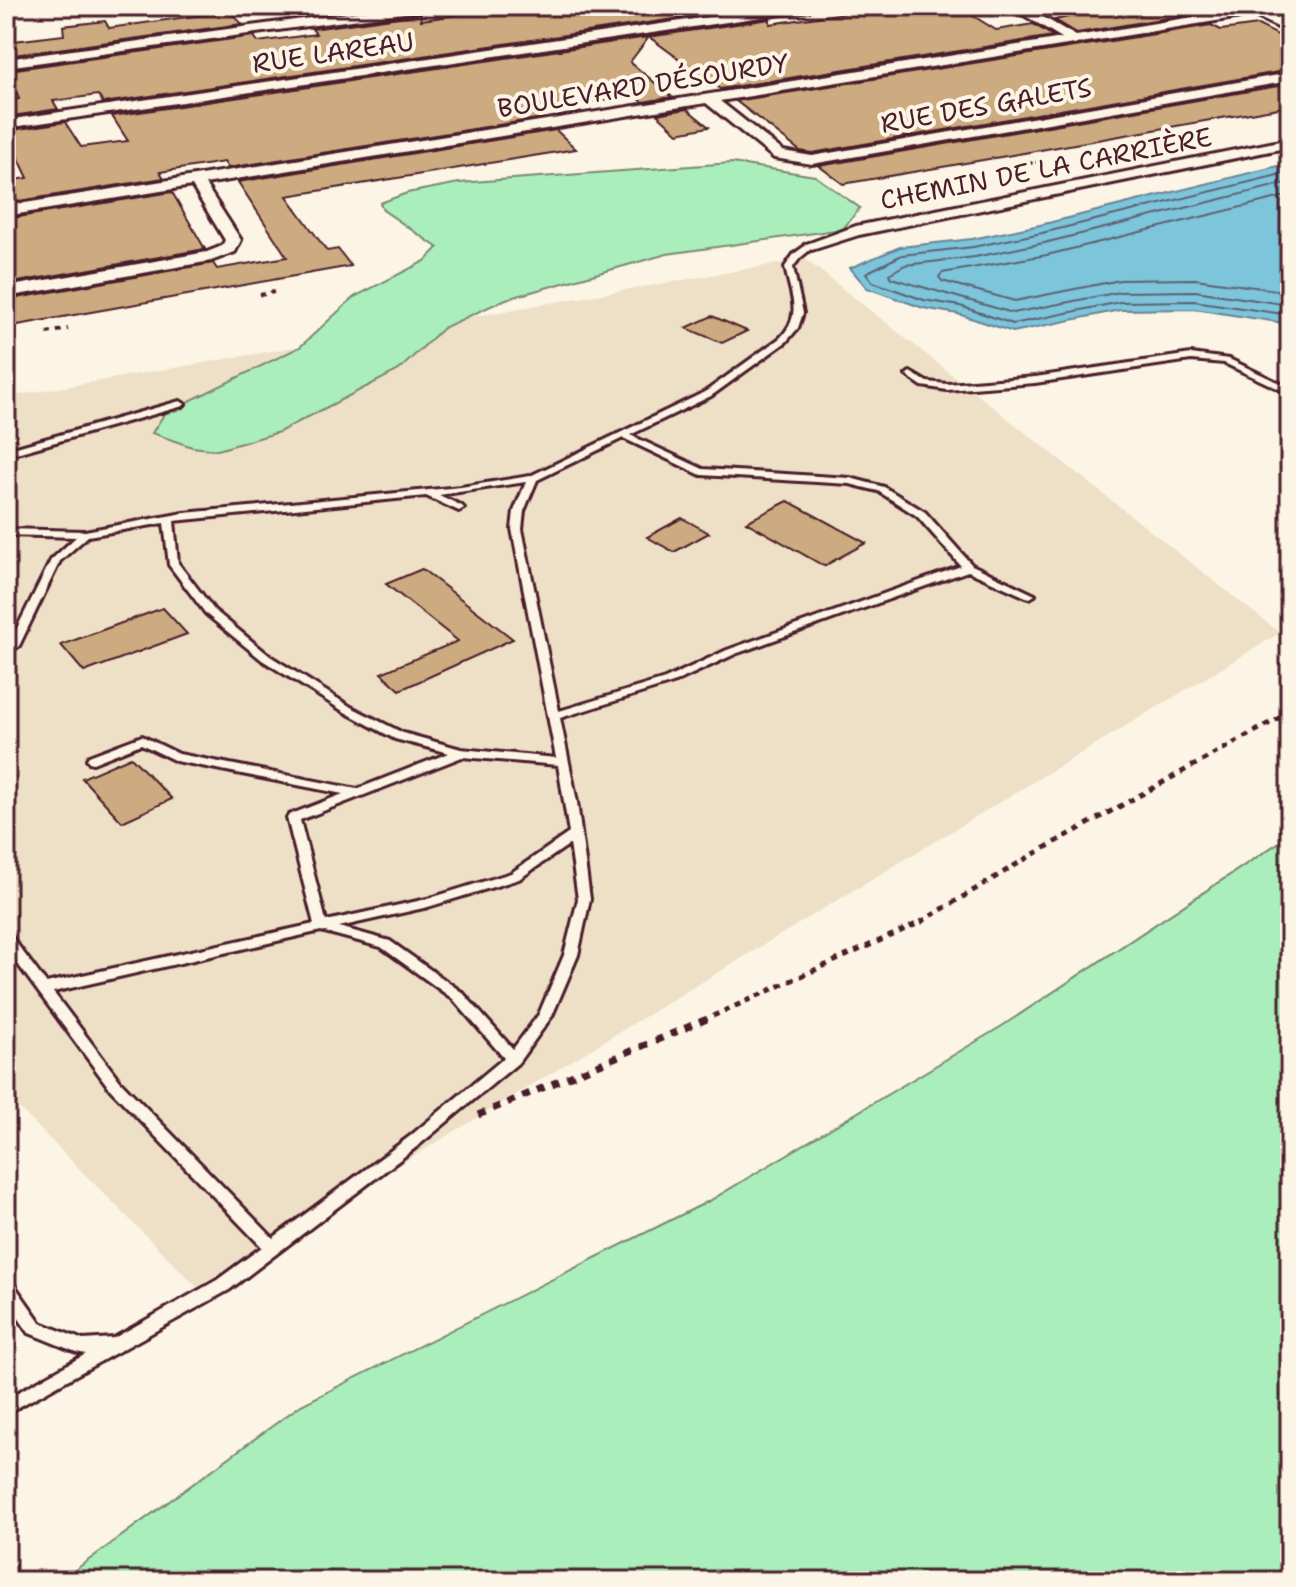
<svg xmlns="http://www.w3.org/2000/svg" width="1296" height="1587" viewBox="0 0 1296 1587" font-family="'Shantell Sans',sans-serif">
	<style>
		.built { fill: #eedfc7 }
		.green { fill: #aaefbb; stroke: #7a8773; stroke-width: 2 }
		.water { fill: #7bc5db; stroke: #678395; stroke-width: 2 }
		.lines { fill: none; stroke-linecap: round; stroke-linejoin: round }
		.shore { stroke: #5e6171; stroke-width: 2 }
		.building { fill: #cdab80; stroke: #4a1f2b; stroke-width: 2 }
		.lane-casing { stroke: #4a1f2b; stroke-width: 6 }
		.street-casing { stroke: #4a1f2b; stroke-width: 6 }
		.path-far3 { stroke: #4a1f2b; stroke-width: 3; stroke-dasharray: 3 3; stroke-linecap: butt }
		.path-far2 { stroke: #4a1f2b; stroke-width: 4; stroke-dasharray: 5 5; stroke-linecap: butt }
		.path-far1 { stroke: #4a1f2b; stroke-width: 5; stroke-dasharray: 6 6; stroke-linecap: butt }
		.path { stroke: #4a1f2b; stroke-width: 7; stroke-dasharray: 8 8; stroke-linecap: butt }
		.lane { fill: #fcf5e5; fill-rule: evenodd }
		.street { fill: #fcf5e5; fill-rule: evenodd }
		.labels { text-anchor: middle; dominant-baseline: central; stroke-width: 8; stroke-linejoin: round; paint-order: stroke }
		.far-street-label { font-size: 26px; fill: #4a1f2b; stroke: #fcf5e5 }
	</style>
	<rect width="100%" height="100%" fill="#fcf5e5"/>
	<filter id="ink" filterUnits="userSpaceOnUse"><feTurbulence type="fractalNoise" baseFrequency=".0125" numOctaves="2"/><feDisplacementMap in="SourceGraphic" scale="16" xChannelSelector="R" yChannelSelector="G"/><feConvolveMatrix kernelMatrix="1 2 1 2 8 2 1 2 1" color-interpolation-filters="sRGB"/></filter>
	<g filter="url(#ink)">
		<path class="built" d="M805,259L1280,633L197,1287L6,1095V397Z"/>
		<path class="green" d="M732,163L815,176L860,208L843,229L667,254L506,299L443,328L399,370L279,432L218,450L192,447L152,433L165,413L300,347L354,297L425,261L438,248L383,210L380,203L407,193L459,183Z
			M1290,835V1581H60L301,1405L711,1200L1002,1026Z"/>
		<path class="water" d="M1290,163V324L1194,309L1120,310L1013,332L958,314L923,308L867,288L850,268L900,247L972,239L1040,225Z"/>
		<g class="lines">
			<path class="shore" d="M1290,172L1042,233L973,247L902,255L866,273L873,282L924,300L960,306L1013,324L1120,302L1194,301L1290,315
				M1290,182L1044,243L975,257L905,265L889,274L891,278L1013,313L1120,292L1195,291L1290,305
				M1290,195L1047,255L942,273L939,277L942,281L1015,301L1120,280L1195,279L1290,292"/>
		</g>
		<path class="building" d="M292,6H377L301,16Z
			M519,6H763L103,103L98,95L53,101L58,109L6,117V101L19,99L9,70L254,36L258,42L316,34L312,29L421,14V20Z
			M892,6H957L996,30L1033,24L1053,36L720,89L649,37L630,62L672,97L643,102L635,95L602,100L535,111L543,118L228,168L224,162L160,172L164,178L6,203V181L28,178L6,131L65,122L81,147L128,141L112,116L770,19V24Z
			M1112,6H1175L1191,14L1077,33L1055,20L1081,14L1077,11Z
			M230,11L242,24L6,56V42L64,35L63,26L105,21L109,28Z
			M1211,25L1221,30L1258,25L1290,41V70L812,153L800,151L736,101Z
			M1290,84V106L1018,154L843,184L819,166Z
			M687,109L709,127L678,133L657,114Z
			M556,130L576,149L287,196L327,251L338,249L351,266L6,327V300L213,263L217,269L287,257L238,182Z
			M172,192L205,249L6,284V219Z
			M712,316L747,331L722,343L686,328Z
			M788,501L866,543L824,566L746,522Z
			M682,518L709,533L674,552L647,537Z
			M422,569L513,639L400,690L381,673L458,641L386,584Z
			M163,608L187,634L84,672L61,645Z
			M131,757L172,799L122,822L82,778Z"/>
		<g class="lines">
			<g class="lane-casing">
				<path id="lane" d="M809,243L816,245L800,258L793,267L803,313L798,328L786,342L711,396L630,435L703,469L850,478L884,487L925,512L972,565L1035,595L1030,598L1026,597L968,571L735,654L673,683L560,718L577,802L590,899L578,955L552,1016L518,1063L419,1145L229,1290L6,1414V1399L86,1354L76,1352L29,1333L6,1300V1280L12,1282L41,1323L83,1340L114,1338L217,1280L262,1247L110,1089L6,948V934L11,936L46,983L314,924L287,818L289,815L343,794L176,761L141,744L93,763L89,762L87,759L89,756L142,736L179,754L357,789L449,753L395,739L343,711L262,660L206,614L169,565L164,523L88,536L60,561L19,646L6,654V646L9,644L51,560L76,537L6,535V529L85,531L184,513L461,487L530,476L705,392L780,338C803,314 791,297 785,267L794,254ZM623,438L701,475L850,484L878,491L917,516L961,566L727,650L665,679L559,711L522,529L524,511L537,480ZM526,482L514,511L512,529L556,758L461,749L403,733L351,707L270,656L214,610L178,563L174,521L426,496L459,511L464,508L462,506L439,495ZM462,757L558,765L569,833L511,873L427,899L326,921L300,820ZM570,844L578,899L564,955L539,1014L513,1049L463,993L390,941L339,927L428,907L519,879ZM321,931L381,947L453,999L504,1058L409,1137L273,1238L120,1081L53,992Z
					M1191,354L1229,359L1290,388V394L1224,363L1191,360L1035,383L947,390L922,386L906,375L910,372L927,382L947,384L1035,377Z
					M180,401L185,404L183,406L6,456V450Z"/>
			</g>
			<g class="street-casing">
				<path id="street" d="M399,6H432L426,10L6,67V59Z
					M784,6H815L809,10L6,128V120Z
					M1009,6H1024L1076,36L1254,7L1290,6V9L1268,13L1290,24V33L1253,15L720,101L783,151L812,156L1290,73V81L812,164L774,158L706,103L205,184L241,240L235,252L211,261L6,297V287L207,252L222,246L225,240L192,186L6,216V206L1062,38Z
					M1290,139V147L859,235L812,250L804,245L856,226Z"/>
			</g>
			<path class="path-far3" d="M1175,136L1200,131
				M1000,168L1038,162"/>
			<path class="path-far2" d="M260,295L274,292
				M47,333L68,329"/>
			<path class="path-far1" d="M702,1021L921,922L1032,855L1290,712"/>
			<path class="path" d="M478,1115L707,1019"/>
			<use href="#lane" class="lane"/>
			<use href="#street" class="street"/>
		</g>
	</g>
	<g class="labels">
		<g class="far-street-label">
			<text transform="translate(333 52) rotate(-8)">RUE LAREAU</text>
			<text transform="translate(643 85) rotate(-9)">BOULEVARD DÉSOURDY</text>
			<text transform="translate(986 105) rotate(-10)">RUE DES GALETS</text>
			<text transform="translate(1046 168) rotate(-11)">CHEMIN DE LA CARRIÈRE</text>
		</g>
	</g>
	<rect width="1296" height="1587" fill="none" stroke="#fcf5e5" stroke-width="32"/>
	<rect x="16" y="16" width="1264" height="1555" fill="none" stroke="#4a1f2b" stroke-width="3" filter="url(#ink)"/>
</svg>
